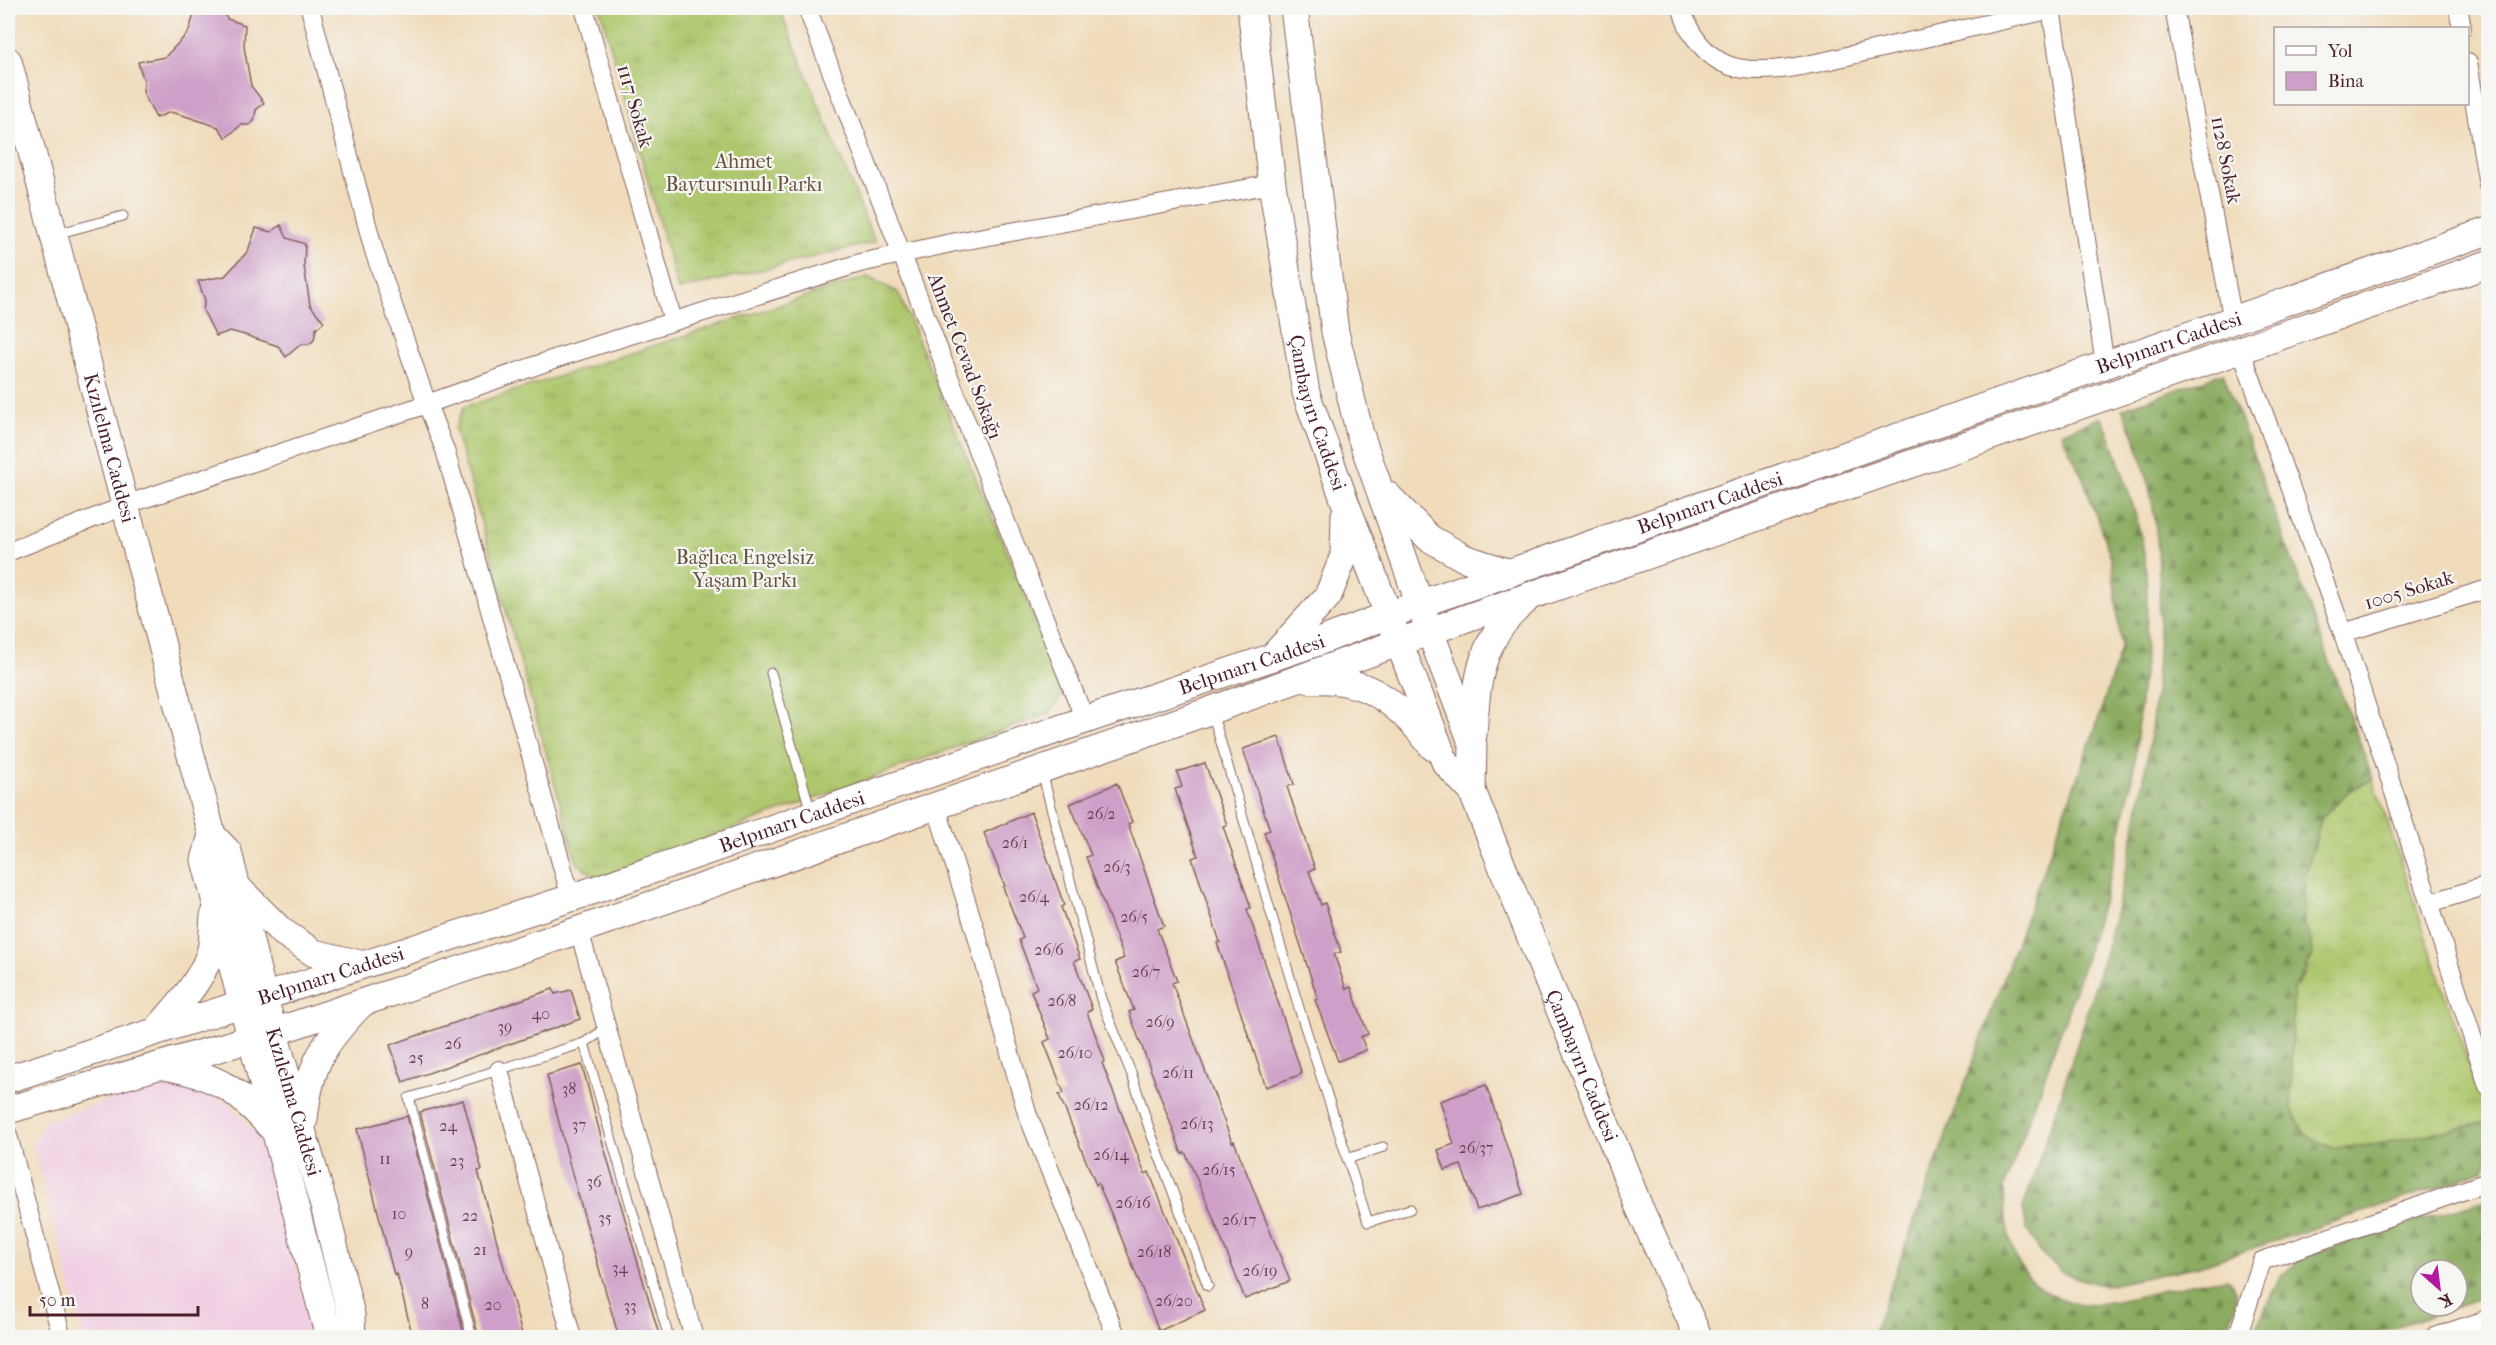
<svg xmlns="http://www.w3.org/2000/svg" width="2496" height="1345" viewBox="0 0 2496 1345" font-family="'IM FELL French Canon',serif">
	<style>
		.built { fill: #f1d0e3 }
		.grass { fill: url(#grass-tufts); stroke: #7c744c; stroke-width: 1.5 }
		.forest { fill: url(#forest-firs); stroke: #6a6646; stroke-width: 1.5; fill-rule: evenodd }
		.building { fill: #ce9fc8 }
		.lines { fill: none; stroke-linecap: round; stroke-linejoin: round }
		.lane-casing { stroke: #84615d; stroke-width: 11 }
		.street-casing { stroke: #84615d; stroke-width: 20 }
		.secondary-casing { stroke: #84615d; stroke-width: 29 }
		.lane { stroke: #fff; stroke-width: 9 }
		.street { stroke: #fff; stroke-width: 18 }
		.secondary { stroke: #fff; stroke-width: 27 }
		.labels { text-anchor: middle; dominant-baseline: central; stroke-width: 4.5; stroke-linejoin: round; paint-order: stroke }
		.number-label { font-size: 16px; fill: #6b3f52 }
		.street-label { font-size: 20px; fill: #4a1f2b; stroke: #f6f6f2 }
		.park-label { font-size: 20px; fill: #68523f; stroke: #f6f6f2 }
	</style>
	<defs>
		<pattern id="grass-tufts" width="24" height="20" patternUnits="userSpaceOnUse" patternTransform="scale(1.5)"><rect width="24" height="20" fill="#afc86e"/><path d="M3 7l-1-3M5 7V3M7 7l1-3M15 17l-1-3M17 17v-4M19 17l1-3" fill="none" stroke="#98ab5f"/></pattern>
		<pattern id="forest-firs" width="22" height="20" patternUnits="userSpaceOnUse" patternTransform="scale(1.5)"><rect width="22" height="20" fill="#8bac61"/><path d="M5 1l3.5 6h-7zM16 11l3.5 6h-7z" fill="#748b50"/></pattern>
	</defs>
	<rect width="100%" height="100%" fill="#f6f6f2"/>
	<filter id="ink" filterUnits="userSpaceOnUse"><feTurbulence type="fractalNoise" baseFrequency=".0167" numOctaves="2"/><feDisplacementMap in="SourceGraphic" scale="12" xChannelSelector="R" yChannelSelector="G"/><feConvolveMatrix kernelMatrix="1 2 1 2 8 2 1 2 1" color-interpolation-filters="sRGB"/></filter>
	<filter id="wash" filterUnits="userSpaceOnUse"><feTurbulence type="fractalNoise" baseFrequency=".008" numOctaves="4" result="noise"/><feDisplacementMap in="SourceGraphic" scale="24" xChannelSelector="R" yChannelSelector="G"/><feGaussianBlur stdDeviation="1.35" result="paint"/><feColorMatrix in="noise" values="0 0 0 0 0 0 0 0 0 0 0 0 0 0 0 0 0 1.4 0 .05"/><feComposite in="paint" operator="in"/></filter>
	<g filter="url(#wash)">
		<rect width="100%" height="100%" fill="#f0dcbb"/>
		<path class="built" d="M173,1086L198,1090L230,1104L257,1136L269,1161L314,1337H83L33,1144L45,1121L132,1093Z"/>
		<path class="grass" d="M600,8H779L875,242L678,290Z
			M867,277L898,292L1065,692L1049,713L598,878L577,863L455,429L464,407Z
			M2373,779L2488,1122L2374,1145L2334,1148L2320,1143L2304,1132L2291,1109L2293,990L2306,972L2311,944L2304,922L2305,876L2322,817L2349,791Z"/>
		<path class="forest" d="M2223,373L2373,779L2349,791L2322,817L2305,876L2304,922L2311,944L2312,957L2293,990L2291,1109L2304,1132L2320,1143L2334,1148L2374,1145L2488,1122V1162L2483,1169L2454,1182L2199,1266L2105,1286L2065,1274L2043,1255L2027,1230L2023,1208C2087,1017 2151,838 2159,635C2162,557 2157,479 2122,409Z
			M2102,417C2118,458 2133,499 2142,542C2151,585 2146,647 2141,691C2138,720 2137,749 2132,777C2106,919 2053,1053 2004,1188C2005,1235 2013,1285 2065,1300C2072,1302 2080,1306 2087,1305C2133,1302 2182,1281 2228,1279C2245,1295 2230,1318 2224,1337H1872L2095,729L2121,648L2112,561L2083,478L2061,433Z
			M2488,1199V1297L2364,1337H2252L2279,1278L2303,1257ZM2421,1270H2457V1306H2421Z"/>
		<g id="blocks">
			<path class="building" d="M219,8H222L227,19L245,25L244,47L251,86L264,103L256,110L254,121L249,125H241L226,138L218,127L185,116L170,112L156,118L143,92L144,81L138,62L165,57L188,33L196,9L212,14Z
				M281,225L287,238L305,244L304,266L310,305L324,322L316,329L314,340L309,344H301L286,357L278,346L245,335L230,331L216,336L203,310L205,300L198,281L225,276L248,251L256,228L271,232Z
				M1279,737L1294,784L1287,787L1315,869L1309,871L1321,905L1325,903L1341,952L1334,954L1346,989L1351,987L1368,1034L1361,1037L1366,1050L1338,1061L1315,1000L1318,999L1264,832L1270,830L1243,749Z
				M1205,763L1227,825L1223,826L1251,908L1247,909L1302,1074L1266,1087L1217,943L1220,942L1192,858L1198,856L1175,789L1182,787L1177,772Z
				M1117,783L1132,822L1128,824L1164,926L1157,929L1177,981L1172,983L1232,1142L1234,1141L1290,1281L1245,1299L1208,1205L1185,1152L1182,1154L1129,1012L1134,1010L1115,962L1124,958L1086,857L1091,855L1070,804Z
				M1031,812L1064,905L1061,907L1080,959L1074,961L1092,1009L1087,1012L1105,1061L1102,1063L1145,1174L1149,1172L1205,1310L1159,1331L1119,1232L1098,1183L1096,1185L1059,1095L1064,1093L1044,1042L1050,1039L1031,991L1037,988L1019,940L1023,938L1003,887L1005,886L984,833Z
				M553,989L555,994L571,990L580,1019L403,1082L390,1045Z
				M582,1065L601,1137L660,1338H619L571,1170L547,1075Z
				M1486,1085L1523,1194L1477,1210L1461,1165L1445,1170L1438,1150L1454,1144L1440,1101Z
				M463,1100L482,1170L478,1171L523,1338H479L420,1112Z
				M407,1116L465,1338H413L397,1274L394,1275L357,1129Z"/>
		</g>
	</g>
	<g filter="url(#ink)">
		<use href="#blocks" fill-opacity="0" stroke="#84615d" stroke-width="1.5"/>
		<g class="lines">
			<g class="lane-casing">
				<path id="lane" d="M56,234L123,216
					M771,673L811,812
					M1212,712L1299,1008L1368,1222L1410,1209
					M1042,772L1101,999L1132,1075L1149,1128L1208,1286
					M584,1043L669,1338
					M1347,1159L1383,1147
					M472,1338L409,1098L584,1043L606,1029"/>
			</g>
			<g class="street-casing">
				<path id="street" d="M310,8L374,251L427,404L445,450L571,898
					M584,8L673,321
					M807,8L978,452L1085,720
					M1682,8C1687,34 1710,63 1738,68C1778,76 1832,59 1873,50C1932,36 1992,23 2052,9
					M2051,8L2105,365
					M2174,8L2233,321
					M2458,8L2462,28
					M2468,62L2488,185
					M2241,350L2343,633L2488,1086
					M8,552L137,501L427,404L560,357L860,263L951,243L1272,184
					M2343,633L2488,589
					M936,806L975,929L1027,1113L1117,1338
					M2430,903L2488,885
					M579,930L694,1338
					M499,1070L572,1338
					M8,1135L62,1338
					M2237,1338L2262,1261L2488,1182
					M2432,1338L2488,1319"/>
			</g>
			<g class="secondary-casing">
				<g id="secondary">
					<path id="s1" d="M1251,8L1272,184L1306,393L1345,502L1445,762L1472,791L1639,1207L1699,1338"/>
					<path d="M1294,8L1335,332L1360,434L1420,605L1473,745L1472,791"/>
					<path id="s2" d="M8,61L212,835L228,852L263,995L326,1213L351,1315L352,1338"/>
					<path d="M1387,495L1429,538L1464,558L1510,573"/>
					<path d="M1275,654L1328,596L1344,556L1345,515"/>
					<path d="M1311,680C1368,676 1400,705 1433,747"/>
					<path d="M1473,735C1477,681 1479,639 1524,602"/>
					<path d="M212,835L205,860L325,1322L335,1338"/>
					<path d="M236,886L281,931L314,953L360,964"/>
					<path d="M158,1029C178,1005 206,977 212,945C213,936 213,926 214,916"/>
					<path d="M164,1066C220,1076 237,1090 275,1131"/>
					<path id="s3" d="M8,1079L571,898L1085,720L1318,642L1388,615L2488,231"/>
					<path d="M8,1110L274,1032L579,930L1212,710L1472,616L2488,264"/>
					<path d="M304,1119C310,1064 322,1044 361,1004"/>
				</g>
			</g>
			<use href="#lane" class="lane"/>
			<use href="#street" class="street"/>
			<use href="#secondary" class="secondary"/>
		</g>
	</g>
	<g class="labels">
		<g class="number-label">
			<text x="1101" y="813">26/2</text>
			<text x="1015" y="842">26/1</text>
			<text x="1117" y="866">26/3</text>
			<text x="1034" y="896">26/4</text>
			<text x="1134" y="916">26/5</text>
			<text x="1049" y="949">26/6</text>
			<text x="1146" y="971">26/7</text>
			<text x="1062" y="1000">26/8</text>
			<text x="541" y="1013">40</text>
			<text x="1160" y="1021">26/9</text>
			<text x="505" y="1026">39</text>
			<text x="453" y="1043">26</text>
			<text x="1075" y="1052">26/10</text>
			<text x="416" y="1057">25</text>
			<text x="1178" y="1072">26/11</text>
			<text x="569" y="1088">38</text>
			<text x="1091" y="1104">26/12</text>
			<text x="1197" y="1123">26/13</text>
			<text x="579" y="1124">37</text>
			<text x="448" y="1125">24</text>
			<text x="1476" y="1147">26/37</text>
			<text x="1111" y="1154">26/14</text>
			<text x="385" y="1158">11</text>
			<text x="457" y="1160">23</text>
			<text x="1219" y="1169">26/15</text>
			<text x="594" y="1181">36</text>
			<text x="1133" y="1202">26/16</text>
			<text x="399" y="1213">10</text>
			<text x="470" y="1215">22</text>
			<text x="605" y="1217">35</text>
			<text x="1239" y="1219">26/17</text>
			<text x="480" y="1249">21</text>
			<text x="409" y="1251">9</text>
			<text x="1154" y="1251">26/18</text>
			<text x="620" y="1267">34</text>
			<text x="1260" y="1270">26/19</text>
			<text x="1174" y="1300">26/20</text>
			<text x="425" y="1303">8</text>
			<text x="493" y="1304">20</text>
			<text x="630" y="1305">33</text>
		</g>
		<g class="street-label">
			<text transform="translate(635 106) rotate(74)">1117 Sokak</text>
			<text transform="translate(2226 160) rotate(79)">1128 Sokak</text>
			<text stroke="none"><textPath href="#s3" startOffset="2283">Belpınarı Caddesi</textPath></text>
			<text transform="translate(965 356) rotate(69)">Ahmet Cevad Sokağı</text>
			<text stroke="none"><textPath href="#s1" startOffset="411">Çambayırı Caddesi</textPath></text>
			<text stroke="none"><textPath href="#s2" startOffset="400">Kızılelma Caddesi</textPath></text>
			<text stroke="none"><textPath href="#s3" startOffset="1797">Belpınarı Caddesi</textPath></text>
			<text transform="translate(2409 590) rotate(-17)">1005 Sokak</text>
			<text stroke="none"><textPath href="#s3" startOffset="1311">Belpınarı Caddesi</textPath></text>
			<text stroke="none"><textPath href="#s3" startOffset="825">Belpınarı Caddesi</textPath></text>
			<text stroke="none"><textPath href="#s3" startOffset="339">Belpınarı Caddesi</textPath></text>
			<text stroke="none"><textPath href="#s1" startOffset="1119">Çambayırı Caddesi</textPath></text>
			<text stroke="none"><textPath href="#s2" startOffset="1082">Kızılelma Caddesi</textPath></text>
		</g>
		<g class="park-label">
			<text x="744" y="161">Ahmet<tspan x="744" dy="23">Baytursınulı Parkı</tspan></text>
			<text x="745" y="557">Bağlıca Engelsiz<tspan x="745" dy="23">Yaşam Parkı</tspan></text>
		</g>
	</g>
	<rect width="2496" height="1345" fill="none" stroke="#f6f6f2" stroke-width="30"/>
	<rect x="2274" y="27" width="195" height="78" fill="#f6f6f2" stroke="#b1a0a2" stroke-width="1.5"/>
	<rect x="2286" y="46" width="30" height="9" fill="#ffffff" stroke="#b1a0a2" stroke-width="1.5"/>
	<text x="2328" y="57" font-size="18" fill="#4a1f2b">Yol</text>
	<rect x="2286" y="72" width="30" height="18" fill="#ce9fc8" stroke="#b1a0a2" stroke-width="1.5"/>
	<text x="2328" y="87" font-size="18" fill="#4a1f2b">Bina</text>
	<g transform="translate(2439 1288) rotate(152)"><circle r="28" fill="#f6f6f2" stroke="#b1a0a2" stroke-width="1.5"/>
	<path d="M0-4.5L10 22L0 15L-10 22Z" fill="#b5179e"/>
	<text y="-9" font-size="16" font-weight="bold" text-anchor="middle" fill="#4a1f2b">K</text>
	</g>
	<path d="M30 1306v9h168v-9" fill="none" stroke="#4a1f2b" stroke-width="3"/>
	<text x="39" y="1306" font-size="18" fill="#4a1f2b" stroke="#f6f6f2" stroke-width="4.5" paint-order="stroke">50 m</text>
</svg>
